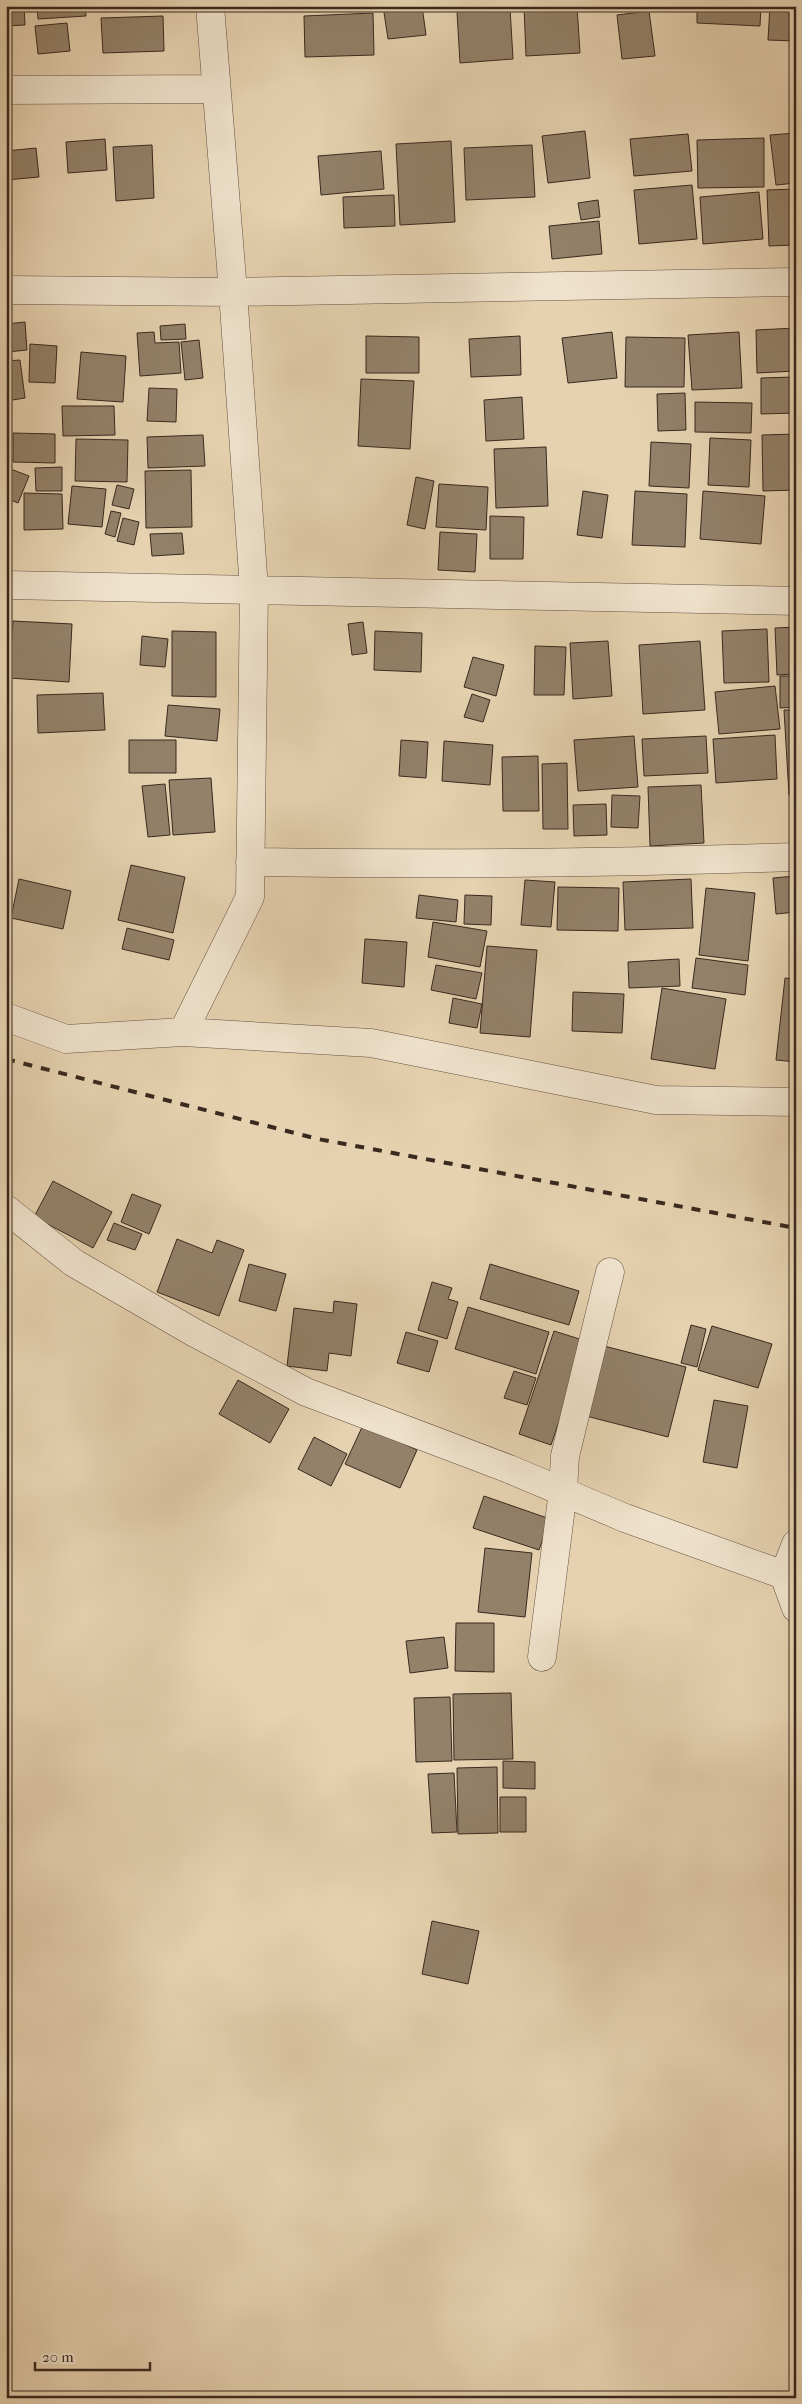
<svg xmlns="http://www.w3.org/2000/svg" width="802" height="2404" viewBox="0 0 802 2404" font-family="'IM FELL French Canon',serif">
	<style>
		.building { fill: #93816a; stroke: #39291f }
		.lines { fill: none; stroke-linecap: round; stroke-linejoin: round }
		.street-casing { stroke: #645343; stroke-width: 29 }
		.street { stroke: #efe2cc; stroke-width: 28 }
		.rail { stroke: #39291f; stroke-width: 4; stroke-dasharray: 9 9; stroke-linecap: butt }
	</style>
	<rect width="100%" height="100%" fill="#e6d2b0"/>
	<filter id="stains"><feTurbulence type="fractalNoise" baseFrequency=".004" numOctaves="4"/><feColorMatrix values="0 0 0 0 .2 0 0 0 0 .09 0 0 0 0 .02 0 0 0 .5 -.17"/></filter>
	<radialGradient id="worn" r=".72"><stop offset=".6" stop-color="#630" stop-opacity="0"/><stop offset="1" stop-color="#630" stop-opacity=".3"/></radialGradient>
	<path class="building" d="M6,6H24L25,25L6,26Z
		M37,6H85L86,16L38,19Z
		M102,6H150L103,12Z
		M300,6H357L300,9Z
		M383,6H422L426,35L388,39Z
		M524,6H577L580,53L526,56Z
		M697,6H761L760,26L697,23Z
		M770,6H796V41L768,40Z
		M510,8L513,59L460,63L457,12Z
		M649,11L655,56L622,59L617,15Z
		M373,13L374,55L305,57L304,16Z
		M163,16L164,51L103,53L101,18Z
		M67,23L70,51L38,54L35,26Z
		M585,131L590,178L548,183L542,136Z
		M796,133V183L776,185L770,135Z
		M688,134L692,171L634,176L630,139Z
		M764,138V187L698,188L697,140Z
		M105,139L107,170L68,173L66,142Z
		M451,141L455,222L400,225L396,144Z
		M152,145L154,198L116,201L113,147Z
		M532,145L535,197L466,200L464,148Z
		M36,148L39,177L6,180V151Z
		M381,151L384,189L321,195L318,156Z
		M692,185L697,239L639,244L634,190Z
		M796,189V245L769,246L767,190Z
		M759,192L763,239L703,244L700,197Z
		M394,195L395,226L344,228L343,197Z
		M598,200L600,217L581,220L578,203Z
		M599,221L602,254L552,259L549,226Z
		M25,322L27,350L8,352L6,324Z
		M185,324L186,339L161,340L160,326Z
		M796,328V371L757,373L756,330Z
		M154,332L155,343L179,342L181,373L140,376L137,333Z
		M612,332L617,378L568,383L562,338Z
		M739,332L742,388L692,390L688,335Z
		M366,336L419,337V373H366Z
		M520,336L521,375L471,377L469,339Z
		M626,337L685,338L684,387H625Z
		M199,340L203,378L185,380L181,342Z
		M30,344L57,346L55,383L29,382Z
		M81,352L126,356L123,402L77,399Z
		M20,360L25,398L6,401V361Z
		M794,377L795,413L761,414V378Z
		M361,379L414,381L410,449L358,446Z
		M149,388L177,389L176,422L147,421Z
		M685,393L686,430L658,431L657,394Z
		M522,397L524,439L486,441L484,400Z
		M695,402L752,403L751,433L695,432Z
		M62,406H114L115,435L63,436Z
		M13,433L55,434V463L13,462Z
		M796,434V490L763,491L762,435Z
		M203,435L205,466L148,468L147,437Z
		M710,438L751,440L749,487L708,485Z
		M76,439L128,440L127,482L75,481Z
		M651,442L691,444L689,488L649,486Z
		M546,447L548,506L496,508L494,449Z
		M62,467V491H36L35,468Z
		M8,468L29,476L18,503L6,498V473Z
		M191,470L192,527L146,528L145,471Z
		M416,477L434,481L425,529L407,525Z
		M439,484L488,487L486,530L436,527Z
		M117,485L134,489L129,509L112,505Z
		M72,486L106,489L102,527L68,524Z
		M583,491L608,495L602,538L577,535Z
		M635,491L687,494L685,547L632,545Z
		M703,491L765,496L761,544L700,539Z
		M24,493L62,494L63,529L24,530Z
		M111,511L121,513L115,537L105,534Z
		M490,516L524,517L523,559H490Z
		M123,518L139,522L134,545L117,541Z
		M440,532L477,534L475,572L438,570Z
		M182,533L184,554L152,556L150,534Z
		M13,621L72,624L69,682L9,678Z
		M363,622L367,653L352,655L348,624Z
		M796,627V674L777,675L775,628Z
		M767,629L769,682L724,683L722,631Z
		M172,631L216,632V697L172,696Z
		M375,631L422,633L421,672L374,670Z
		M142,636L168,639L165,667L140,665Z
		M608,641L612,696L573,699L570,643Z
		M700,641L705,710L643,714L639,645Z
		M535,646L566,647L564,695H534Z
		M473,657L504,665L496,696L464,687Z
		M780,676H796V707L780,708Z
		M775,686L780,729L719,734L715,692Z
		M103,693L105,730L38,733L37,695Z
		M472,694L490,700L483,722L464,717Z
		M168,705L220,709L217,741L165,736Z
		M784,710H796V795H789Z
		M775,735L777,779L716,783L713,739Z
		M634,736L638,787L578,791L574,740Z
		M706,736L708,773L644,776L642,739Z
		M129,740H176V773H129Z
		M401,740L428,742L426,778L399,776Z
		M444,741L493,745L490,785L442,781Z
		M538,756L539,811H503L502,757Z
		M567,763L568,829H543L542,764Z
		M211,778L215,832L173,835L169,780Z
		M165,784L170,835L148,837L142,786Z
		M701,785L704,843L650,846L648,787Z
		M612,795L640,796L638,828L611,827Z
		M606,804L607,835L574,836L573,805Z
		M131,865L185,877L173,933L118,920Z
		M796,876V912L776,914L773,878Z
		M19,879L71,891L63,929L11,918Z
		M691,879L693,928L625,930L623,882Z
		M525,880L555,882L551,927L521,925Z
		M558,887L619,888L618,931L557,930Z
		M706,888L755,893L748,961L699,955Z
		M419,895L458,900L456,922L416,918Z
		M465,895L492,896L491,925L464,924Z
		M433,922L487,931L480,967L428,957Z
		M127,928L174,940L169,960L122,949Z
		M365,939L407,942L404,987L362,983Z
		M487,946L537,950L530,1037L480,1033Z
		M696,958L748,965L745,995L692,988Z
		M679,959L680,986L629,988L628,962Z
		M436,965L482,973L476,999L431,990Z
		M785,978L796,979V1062L776,1060Z
		M662,988L726,999L715,1069L651,1059Z
		M573,992L624,994L622,1033L572,1031Z
		M453,998L482,1004L477,1028L449,1023Z
		M53,1181L112,1212L93,1248L34,1217Z
		M132,1194L161,1205L149,1234L121,1222Z
		M114,1223L142,1234L135,1250L107,1240Z
		M177,1239L212,1253L217,1240L244,1250L219,1316L157,1292Z
		M249,1264L286,1274L276,1311L239,1301Z
		M490,1264L579,1291L569,1325L480,1299Z
		M432,1282L452,1288L448,1299L458,1302L447,1339L418,1330Z
		M334,1301L357,1304L351,1356L329,1353L327,1371L287,1366L294,1308L333,1313Z
		M468,1307L549,1332L536,1374L455,1349Z
		M691,1325L706,1329L697,1367L681,1363Z
		M712,1326L772,1344L758,1388L698,1370Z
		M554,1331L586,1341L551,1445L519,1434Z
		M406,1332L438,1341L429,1372L397,1363Z
		M604,1346L686,1367L668,1437L586,1416Z
		M514,1371L536,1378L527,1405L504,1398Z
		M238,1380L289,1409L270,1443L219,1414Z
		M714,1400L748,1406L737,1468L703,1462Z
		M363,1425L417,1450L400,1488L345,1464Z
		M314,1437L347,1454L331,1486L298,1469Z
		M484,1496L550,1519L539,1550L473,1528Z
		M485,1548L532,1553L525,1617L478,1612Z
		M456,1623H494V1672L455,1671Z
		M444,1637L448,1668L410,1673L406,1641Z
		M511,1693L513,1759L454,1760L453,1694Z
		M450,1697L452,1761L416,1762L414,1698Z
		M503,1761L535,1762V1789L503,1788Z
		M497,1767L498,1833L458,1834L457,1768Z
		M454,1773L457,1832L432,1833L428,1774Z
		M500,1797H526V1832H500Z
		M432,1921L479,1931L468,1984L422,1974Z"/>
	<g class="lines">
		<g class="street-casing">
			<path id="street" d="M6,90L215,89
				M6,290L233,292L796,282
				M6,585L796,601
				M250,862C432,865 614,863 796,857
				M6,1017L66,1039L183,1032L250,897L254,589L233,292L210,6
				M183,1032L371,1043L656,1100L796,1102
				M6,1209L74,1263L193,1332L306,1392L509,1469L625,1518L784,1575L796,1544
				M784,1575L796,1608
				M542,1657L563,1491L565,1456L610,1272"/>
		</g>
		<use href="#street" class="street"/>
		<path class="rail" d="M6,1059L318,1139L796,1228"/>
	</g>
	<rect width="802" height="2404" fill="none" stroke="#e6d2b0" stroke-width="25"/>
	<rect x="8" y="8" width="787" height="2389" fill="none" stroke="#39291f" stroke-width="2.5"/>
	<rect x="12" y="12" width="777" height="2379" fill="none" stroke="#39291f"/>
	<path d="M35 2362v8h115v-8" fill="none" stroke="#39291f" stroke-width="2.5"/>
	<text x="42" y="2362" font-size="15" fill="#39291f" stroke="#efe2cc" stroke-width="4" paint-order="stroke">20 m</text>
	<rect width="100%" height="100%" filter="url(#stains)"/>
	<rect width="100%" height="100%" fill="url(#worn)"/>
</svg>
